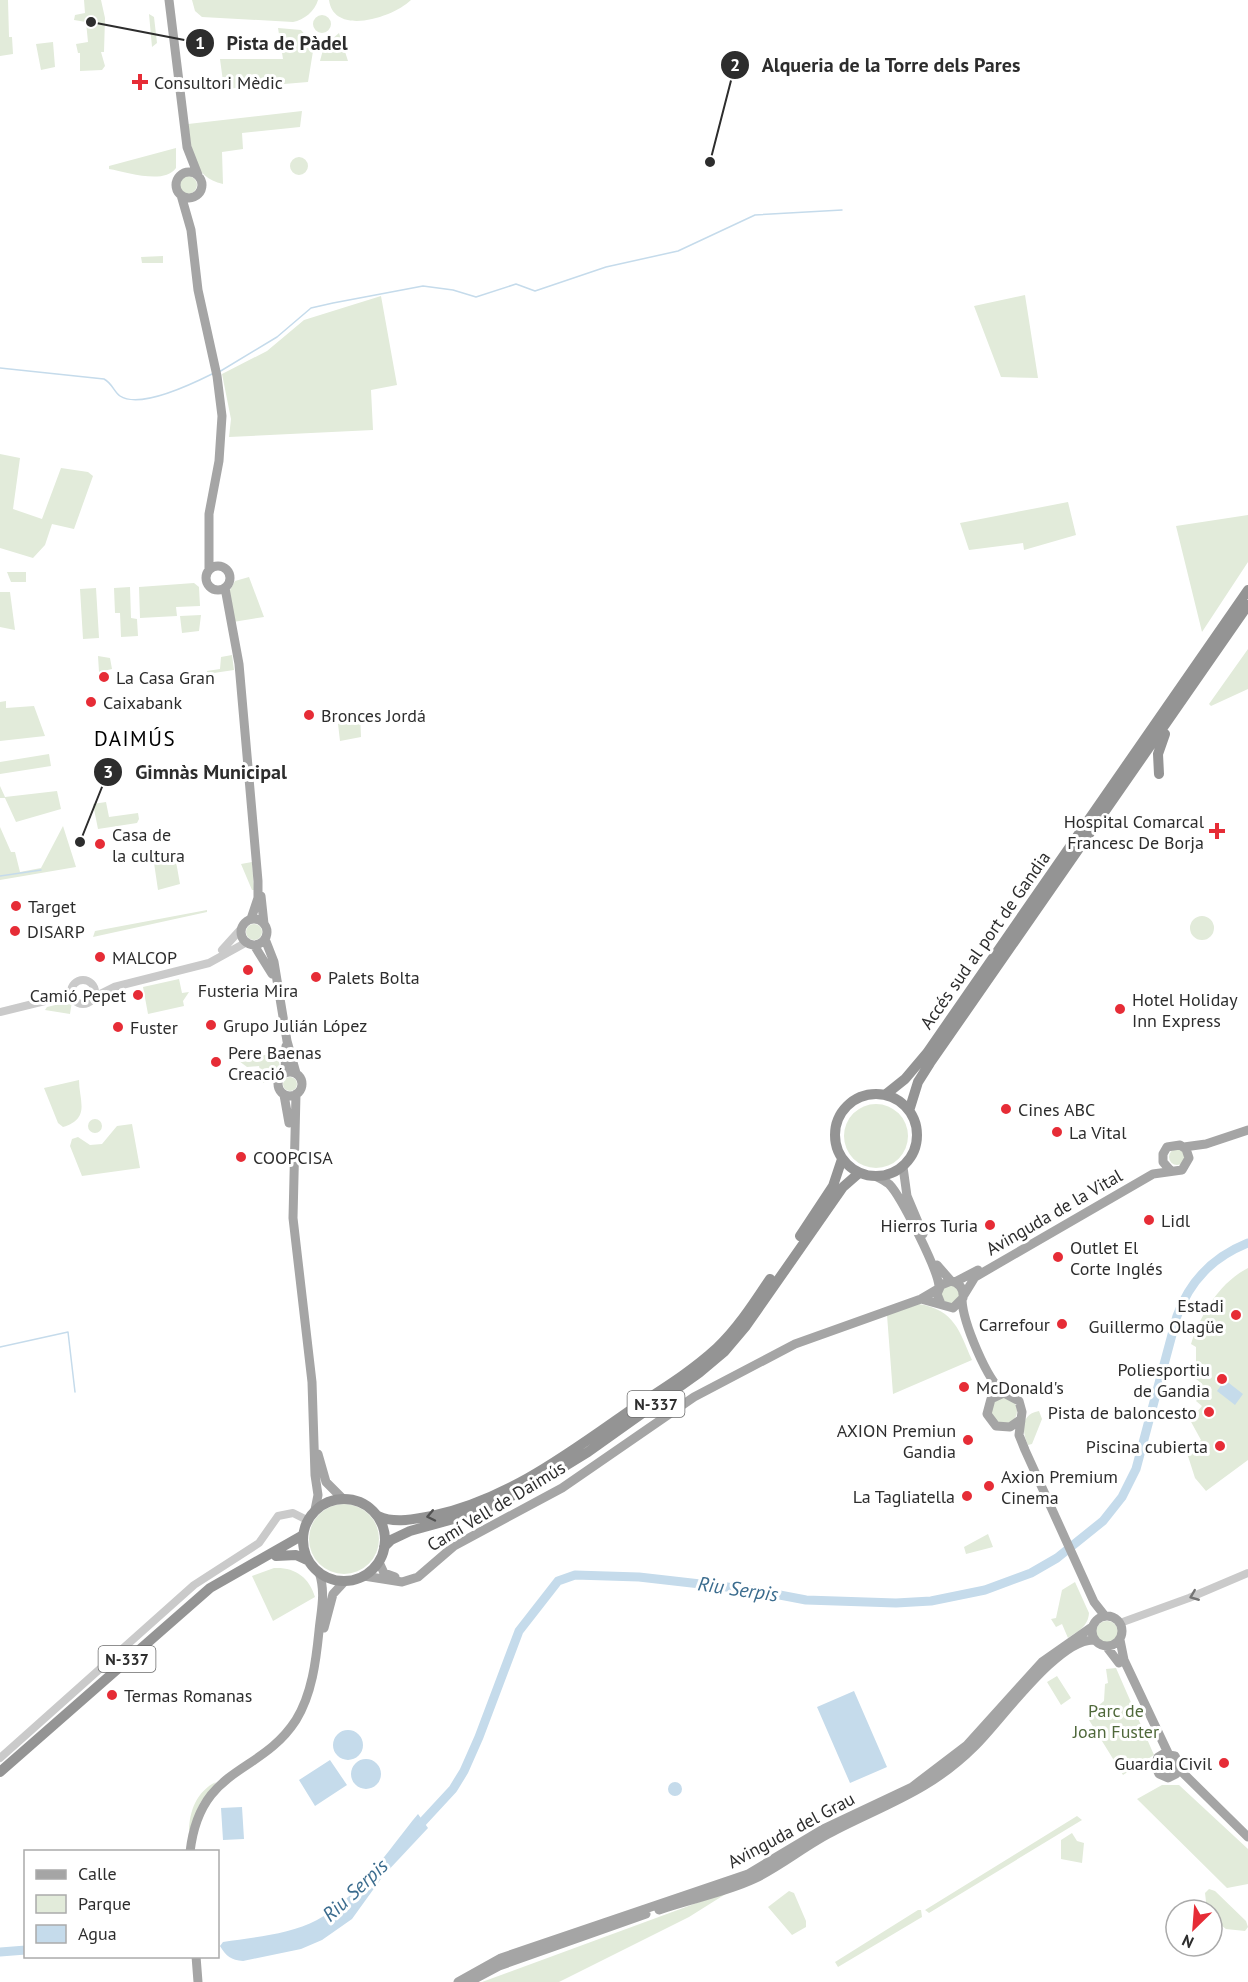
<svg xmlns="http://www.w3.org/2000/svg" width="1248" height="1982" viewBox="0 0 1248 1982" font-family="'PT Sans',sans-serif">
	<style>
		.green { fill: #e2ebda }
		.water { fill: #c5dbeb }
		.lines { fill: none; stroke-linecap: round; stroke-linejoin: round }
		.stream { stroke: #c5dbeb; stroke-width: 1.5 }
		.river { stroke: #c5dbeb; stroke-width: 9 }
		.minor { stroke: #cacaca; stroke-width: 8 }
		.major { stroke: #a5a5a5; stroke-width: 9 }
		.highway { stroke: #949494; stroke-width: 10 }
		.oneway { stroke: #515151 }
		.oneway2 { stroke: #747474 }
		.poi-dot { fill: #e62c36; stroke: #fff; stroke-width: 2 }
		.labels { text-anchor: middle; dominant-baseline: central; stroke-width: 6; stroke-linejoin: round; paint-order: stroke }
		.shield { fill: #fff; stroke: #6c6c6c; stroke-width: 1.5 }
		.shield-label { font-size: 16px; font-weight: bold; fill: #2d2d2d }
		.poi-label { font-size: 18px; fill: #2d2d2d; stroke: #fff; text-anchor: start }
		.street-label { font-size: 18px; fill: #2d2d2d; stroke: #fff }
		.park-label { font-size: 18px; fill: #4f683a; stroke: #fff }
		.water-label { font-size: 20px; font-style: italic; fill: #3b6c8e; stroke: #fff }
		.quarter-label { font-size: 21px; letter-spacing: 1.5px; fill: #000; stroke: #fff }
		.leader { fill: none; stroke: #2d2d2d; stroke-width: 2 }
		.callout-dot { fill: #2d2d2d; stroke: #fff; stroke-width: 2 }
		.mark-label { font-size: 18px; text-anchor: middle; font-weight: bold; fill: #fff }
		.callout-label { font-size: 20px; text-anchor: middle; font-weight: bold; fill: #2d2d2d; stroke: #fff; stroke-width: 6; stroke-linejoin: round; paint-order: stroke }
	</style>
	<rect width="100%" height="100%" fill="#fff"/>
	<path class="green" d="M0,0H8L9,37H12L13,54L0,56Z
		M84,0H101L105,18L104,52H101L105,66L102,70L80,71V53H78L76,44L88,42L86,22L74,20L75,15L85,13Z
		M192,0H318C315,11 304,20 293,22L202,17L195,11Z
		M329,0H411C394,17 334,37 329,0Z
		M149,14L154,17L157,43L152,47Z
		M313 24a9 9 0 1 1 18 0a9 9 0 1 1-18 0Z
		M278,28L301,30L314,45L308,82L224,89L220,59H283Z
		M339,33L348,61H320L324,46Z
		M53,42L55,67L41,70L36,44Z
		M302,111L300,127L242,133L243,149L222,152L223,184C192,177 192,151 188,124Z
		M176,148V168C164,185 127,172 109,169V166Z
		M290 166a9 9 0 1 1 18 0a9 9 0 1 1-18 0Z
		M179 185a9 9 0 1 1 18 0a9 9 0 1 1-18 0Z
		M163,256V263H142L141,257Z
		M1025,295L1038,378L1001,377L974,306Z
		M381,296L397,385L371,390L373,430L229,437L231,419L222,374L267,351L304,320Z
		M0,454L20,458L13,509L42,519L61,468L88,472L93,476L74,529L52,524L45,545L33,558L0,548Z
		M1068,502L1076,535L1024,550L1023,543L969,550L960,523Z
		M1248,515V562L1202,632L1176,526Z
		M7,572H26V582H11Z
		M249,577L264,617L233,622L229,592L235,581Z
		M194,583L199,587L200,606L176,607L177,616L140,618L139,587Z
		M130,587L131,618L137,619L138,636L121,637L120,613H115L114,588Z
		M96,588L99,638L83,639L80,589Z
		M0,592H10L15,630L0,627Z
		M201,615L199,631L182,633L180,616Z
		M1248,649V689L1211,706L1209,704Z
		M232,655L234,670L207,674V671L220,669L221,657Z
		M98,656L110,658L112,669L99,672Z
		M6,701V708L34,706L45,736L0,741V702Z
		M360,712L361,737L340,741L337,715Z
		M49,754L51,766L0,774V762Z
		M0,786L5,797L57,791L61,809L16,822L5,798H0Z
		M106,802L109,817L138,813L139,819L137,823L98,829L93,804Z
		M63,826L76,867L0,880V827L11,852H15L20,872L41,868Z
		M175,856L180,884L158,890L154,863L156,860Z
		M252,862L254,890H252L241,864Z
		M207,910V912L93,937L95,931Z
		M1190 928a12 12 0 1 1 24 0a12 12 0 1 1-24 0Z
		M246 932a8 8 0 1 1 16 0a8 8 0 1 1-16 0Z
		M179,979L182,993L189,992L183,1001L184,1006L148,1014L143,987Z
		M72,1001L70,1014L45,1010L47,1007Z
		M277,1052L280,1067L272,1079L263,1083L259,1066L247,1067L239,1061Z
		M283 1084a7 7 0 1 1 14 0a7 7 0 1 1-14 0Z
		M79,1080C79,1101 91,1118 63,1127L58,1123L44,1088Z
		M844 1136a32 32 0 1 1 64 0a32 32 0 1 1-64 0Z
		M88 1126a7 7 0 1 1 14 0a7 7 0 1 1-14 0Z
		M132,1124L140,1168L82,1176L70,1146L72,1139L78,1137L90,1145L102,1144L117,1126Z
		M1169 1157a8 8 0 1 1 16 0a8 8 0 1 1-16 0Z
		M1248,1268V1460L1206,1491L1195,1478L1187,1453L1201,1440L1190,1420L1202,1406L1196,1401L1201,1395L1196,1390L1201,1383L1190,1374L1196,1366V1347L1191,1344C1201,1314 1219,1283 1248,1268Z
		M946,1284L956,1286L960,1295L955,1303L946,1304L940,1292Z
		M919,1304C955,1310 959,1331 972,1360L893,1394L887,1315Z
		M991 1411a13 13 0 1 1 26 0a13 13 0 1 1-26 0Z
		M1039,1411L1042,1419L1032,1444L1028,1445C1022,1432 1020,1414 1039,1411Z
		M309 1539a35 35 0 1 1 70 0a35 35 0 1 1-70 0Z
		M988,1534L993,1547L966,1554L964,1547Z
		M274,1568C295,1567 309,1577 315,1597L273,1621L252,1576Z
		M1075,1582L1089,1613C1088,1627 1078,1631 1068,1638L1062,1624L1056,1627L1051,1619L1056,1618L1062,1590Z
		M1096 1632a11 11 0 1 1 22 0a11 11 0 1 1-22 0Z
		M1116,1668L1154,1755L1123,1775L1089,1720L1092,1711L1104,1701L1105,1684L1108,1683L1106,1669Z
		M1057,1676L1071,1698L1061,1705L1047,1682Z
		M1159 1765a8 8 0 1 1 16 0a8 8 0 1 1-16 0Z
		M216,1782L200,1803L189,1832C189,1811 197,1791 216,1782Z
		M1162,1785H1179L1248,1849V1884L1227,1888L1137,1799Z
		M1077,1816L1082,1820L929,1913L925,1910Z
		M1072,1833L1077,1841L1084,1843L1082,1863L1061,1859V1840Z
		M1209,1889L1215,1891L1246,1921L1248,1927L1245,1931L1226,1929L1214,1920L1212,1910H1207L1205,1893Z
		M732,1890L689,1917L559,1982H482Z
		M789,1891L794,1893L806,1921V1927L792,1935L768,1907Z
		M918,1910H921L922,1917L838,1967L835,1962Z"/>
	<path class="water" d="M1225,1380L1243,1394L1235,1405L1217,1391Z
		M854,1691L887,1767L850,1783L817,1707Z
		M333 1745a15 15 0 1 1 30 0a15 15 0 1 1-30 0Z
		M351 1774a15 15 0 1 1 30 0a15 15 0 1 1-30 0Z
		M330,1760L347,1785L315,1806L299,1780Z
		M668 1789a7 7 0 1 1 14 0a7 7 0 1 1-14 0Z
		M242,1807L244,1839L223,1840L221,1808Z
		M418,1814L428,1828L383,1876L352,1919L322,1940L301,1949L243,1961C231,1960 226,1956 220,1946L223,1942C253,1937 289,1935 317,1920C359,1897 388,1850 418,1814Z"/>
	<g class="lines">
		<path class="stream" d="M0,368L104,379C112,383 114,392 120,396C140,409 192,384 212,374
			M219,372L277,337L311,308L333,303L423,286L453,290L476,297L516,284L535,291L606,267L678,251L755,215L842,210
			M0,876L41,870
			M0,1347L68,1332L75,1392"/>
		<path class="river" d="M416,1829L453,1789L464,1771L479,1737L519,1631L558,1581L575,1575L639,1577L753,1590L806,1600L896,1603L931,1601L985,1590L1031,1573L1057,1558L1103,1521L1122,1497L1136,1469L1177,1316C1190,1280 1213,1257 1248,1243
			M0,1952L26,1950"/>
		<path class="minor" d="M222,950L241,929
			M71 992a12 12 0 1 1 24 0a12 12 0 1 1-24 0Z
			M94,997L114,987L209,963L247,942
			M0,1012L57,998H74
			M1120,1623L1189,1598L1248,1573
			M0,1758L194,1585L259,1543L278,1516L293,1513L307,1520"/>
		<path class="major" d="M169,0L187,147L198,175
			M176 185a13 13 0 1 1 26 0a13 13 0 1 1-26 0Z
			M181,195L191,230L198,290L217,376L222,416L219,461L209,514V570
			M206 578a12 12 0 1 1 24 0a12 12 0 1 1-24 0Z
			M225,588L239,664L258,881V898L251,919
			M261,896L264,924
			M241 932a13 13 0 1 1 26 0a13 13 0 1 1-26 0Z
			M265,939L274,962L287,1041L296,1073
			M254,945L272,974
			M278 1084a12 12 0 1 1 24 0a12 12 0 1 1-24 0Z
			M285,1072L286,1046
			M296,1094L293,1218L312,1382L315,1475L318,1495L315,1510
			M284,1095L289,1123
			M1184,1147L1206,1144L1248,1130
			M903,1167L907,1196L923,1234
			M877,1177C881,1179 885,1181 889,1184C901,1196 939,1272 939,1287
			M937,1265L951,1281
			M955,1282L978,1270
			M964,1295L975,1277L1153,1174L1182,1170L1189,1158L1186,1149L1180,1145L1167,1147L1163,1154V1162L1170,1170
			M921,1299L953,1308L963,1298C964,1289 960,1283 951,1281L941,1285L937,1294L941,1304
			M962,1300C963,1322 987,1381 1004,1393
			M1020,1420L1010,1427L996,1426L987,1414L991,1399L1004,1393L1019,1401L1022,1412L1019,1435L1025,1450L1094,1602L1105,1616
			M318,1454L326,1482L342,1498
			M379,1562L384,1573L395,1577
			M364,1576L402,1582L418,1577L454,1546L562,1488L694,1397L795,1344L921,1299L938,1289
			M1092 1631a15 15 0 1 1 30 0a15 15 0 1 1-30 0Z
			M324,1628L333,1594L345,1581
			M1120,1640L1124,1660L1168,1753
			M1106,1646L1119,1663
			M1179,1765L1176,1774L1168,1778L1159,1774L1155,1765L1158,1757L1163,1754L1175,1756L1183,1773L1248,1837
			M190,1852C200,1765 260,1776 296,1720C312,1694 316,1661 319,1631C321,1610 326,1593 319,1572
			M659,1910C690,1899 724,1893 754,1879C783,1865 807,1844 836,1830C889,1803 931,1790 975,1746C1000,1722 1059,1637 1095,1640
			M196,1956L198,1982
			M458,1982L501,1958L748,1874L823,1829L912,1787L967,1745L1042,1662L1092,1627
			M469,1982L499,1966L646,1914"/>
		<path class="highway" d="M1159,774L1158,754L1165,734
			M835 1135a41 41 0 1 1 82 0a41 41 0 1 1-82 0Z
			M885,1095L905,1079L927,1053L1248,590
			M909,1111L918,1082L930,1063L1248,605
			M800,1236L833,1186L842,1159
			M303 1540a41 41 0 1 1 82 0a41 41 0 1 1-82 0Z
			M378,1516C395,1524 414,1519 432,1516C509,1499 569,1453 632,1409C661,1390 691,1372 717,1348C738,1328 754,1303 770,1279
			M384,1547L391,1540L410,1531L475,1513L531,1487L588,1452L699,1373L724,1352L746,1326L843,1187L859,1173
			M276,1556L296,1555L307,1560
			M0,1772L210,1588L303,1535"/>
	</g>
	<defs><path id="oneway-chevron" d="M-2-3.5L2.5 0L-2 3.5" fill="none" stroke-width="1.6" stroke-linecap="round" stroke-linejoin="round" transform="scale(1.5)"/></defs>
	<use class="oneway" href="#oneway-chevron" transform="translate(431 1516) rotate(168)"/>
	<use class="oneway2" href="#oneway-chevron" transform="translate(1194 1596) rotate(158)"/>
	<g class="poi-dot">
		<path d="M137 73h6v6h6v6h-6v6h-6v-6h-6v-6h6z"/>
		<circle cx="104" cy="677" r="6"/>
		<circle cx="91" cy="702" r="6"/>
		<circle cx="309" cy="715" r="6"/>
		<path d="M1214 822h6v6h6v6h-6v6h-6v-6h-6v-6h6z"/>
		<circle cx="100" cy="844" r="6"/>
		<circle cx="16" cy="906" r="6"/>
		<circle cx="15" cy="931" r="6"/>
		<circle cx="100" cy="957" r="6"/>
		<circle cx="248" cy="970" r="6"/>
		<circle cx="316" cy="977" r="6"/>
		<circle cx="138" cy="995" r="6"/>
		<circle cx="1120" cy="1009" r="6"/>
		<circle cx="211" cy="1025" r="6"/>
		<circle cx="118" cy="1027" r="6"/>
		<circle cx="216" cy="1062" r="6"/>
		<circle cx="1006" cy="1109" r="6"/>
		<circle cx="1057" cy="1132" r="6"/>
		<circle cx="241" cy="1157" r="6"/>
		<circle cx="1149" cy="1220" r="6"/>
		<circle cx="990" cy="1225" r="6"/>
		<circle cx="1058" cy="1257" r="6"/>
		<circle cx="1236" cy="1315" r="6"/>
		<circle cx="1062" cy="1324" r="6"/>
		<circle cx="1222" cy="1379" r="6"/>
		<circle cx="964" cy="1387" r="6"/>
		<circle cx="1209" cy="1412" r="6"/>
		<circle cx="968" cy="1440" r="6"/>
		<circle cx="1220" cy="1446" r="6"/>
		<circle cx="989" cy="1486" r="6"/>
		<circle cx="967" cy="1496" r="6"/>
		<circle cx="112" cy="1695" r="6"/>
		<circle cx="1224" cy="1763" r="6"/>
	</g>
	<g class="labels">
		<g class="shield">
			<rect x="627.5" y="1391" width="57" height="26" rx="4.5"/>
			<rect x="98.5" y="1646" width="57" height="26" rx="4.5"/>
		</g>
		<g class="shield-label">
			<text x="656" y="1404">N-337</text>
			<text x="127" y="1659">N-337</text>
		</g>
		<g class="poi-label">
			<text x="154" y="82">Consultori Mèdic</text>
			<text x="116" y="677">La Casa Gran</text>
			<text x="103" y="702">Caixabank</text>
			<text x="321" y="715">Bronces Jordá</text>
			<text x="1204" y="821" text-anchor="end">Hospital Comarcal<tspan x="1204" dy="21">Francesc De Borja</tspan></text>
			<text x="112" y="834">Casa de<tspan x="112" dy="21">la cultura</tspan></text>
			<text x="28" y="906">Target</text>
			<text x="27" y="931">DISARP</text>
			<text x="112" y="957">MALCOP</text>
			<text x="328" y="977">Palets Bolta</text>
			<text x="248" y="990" text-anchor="middle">Fusteria Mira</text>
			<text x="126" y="995" text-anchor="end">Camió Pepet</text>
			<text x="1132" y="999">Hotel Holiday<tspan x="1132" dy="21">Inn Express</tspan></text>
			<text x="223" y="1025">Grupo Julián López</text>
			<text x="130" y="1027">Fuster</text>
			<text x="228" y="1052">Pere Baenas<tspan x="228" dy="21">Creació</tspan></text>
			<text x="1018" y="1109">Cines ABC</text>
			<text x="1069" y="1132">La Vital</text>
			<text x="253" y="1157">COOPCISA</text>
			<text x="1161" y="1220">Lidl</text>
			<text x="978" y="1225" text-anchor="end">Hierros Turia</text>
			<text x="1070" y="1247">Outlet El<tspan x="1070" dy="21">Corte Inglés</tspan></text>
			<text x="1224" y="1305" text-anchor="end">Estadi<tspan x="1224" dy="21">Guillermo Olagüe</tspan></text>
			<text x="1050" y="1324" text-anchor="end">Carrefour</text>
			<text x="1210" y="1369" text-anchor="end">Poliesportiu<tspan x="1210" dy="21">de Gandia</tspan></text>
			<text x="976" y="1387">McDonald's</text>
			<text x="1197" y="1412" text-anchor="end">Pista de baloncesto</text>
			<text x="956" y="1430" text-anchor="end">AXION Premiun<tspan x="956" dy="21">Gandia</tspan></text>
			<text x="1208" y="1446" text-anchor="end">Piscina cubierta</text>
			<text x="1001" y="1476">Axion Premium<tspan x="1001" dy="21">Cinema</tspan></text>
			<text x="955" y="1496" text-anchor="end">La Tagliatella</text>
			<text x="124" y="1695">Termas Romanas</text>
			<text x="1212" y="1763" text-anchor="end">Guardia Civil</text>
		</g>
		<g class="street-label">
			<text transform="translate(985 940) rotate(-55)">Accés sud al port de Gandia</text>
			<text transform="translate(1054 1212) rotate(-30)">Avinguda de la Vital</text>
			<text transform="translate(496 1506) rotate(-31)">Camí Vell de Daimús</text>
			<text transform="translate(791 1830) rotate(-28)">Avinguda del Grau</text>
		</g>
		<g class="park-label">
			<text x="1116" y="1710">Parc de<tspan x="1116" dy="21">Joan Fuster</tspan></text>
		</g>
		<g class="water-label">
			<text transform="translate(738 1589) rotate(8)">Riu Serpis</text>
			<text transform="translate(355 1890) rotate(-43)">Riu Serpis</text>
		</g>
		<g class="quarter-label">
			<text x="135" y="738">DAIMÚS</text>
		</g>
	</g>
	<path class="leader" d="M91 22L200 43M710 162L735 65M80 842L108 772"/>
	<g class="callout-dot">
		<circle cx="91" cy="22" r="6"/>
		<circle cx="710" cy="162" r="6"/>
		<circle cx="80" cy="842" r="6"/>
		<circle cx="200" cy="43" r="15"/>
		<circle cx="735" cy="65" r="15"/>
		<circle cx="108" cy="772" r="15"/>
	</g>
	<g class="mark-label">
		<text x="200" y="49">1</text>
		<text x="735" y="71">2</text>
		<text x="108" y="778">3</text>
	</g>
	<g class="callout-label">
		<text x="287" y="50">Pista de Pàdel</text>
		<text x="891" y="72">Alqueria de la Torre dels Pares</text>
		<text x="211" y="779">Gimnàs Municipal</text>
	</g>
	<rect x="24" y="1850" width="195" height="108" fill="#ffffff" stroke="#ababab" stroke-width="1.5"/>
	<rect x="36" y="1870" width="30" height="9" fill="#a5a5a5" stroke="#ababab" stroke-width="1.5"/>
	<text x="78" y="1880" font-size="18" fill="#2d2d2d">Calle</text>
	<rect x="36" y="1895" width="30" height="18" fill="#e2ebda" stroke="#ababab" stroke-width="1.5"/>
	<text x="78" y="1910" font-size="18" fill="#2d2d2d">Parque</text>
	<rect x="36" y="1925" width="30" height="18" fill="#c5dbeb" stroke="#ababab" stroke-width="1.5"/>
	<text x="78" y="1940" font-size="18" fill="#2d2d2d">Agua</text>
	<g transform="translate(1194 1928) rotate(205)"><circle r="28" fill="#ffffff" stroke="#ababab" stroke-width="1.5"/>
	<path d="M0-4.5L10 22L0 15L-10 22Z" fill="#e62c36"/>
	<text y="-9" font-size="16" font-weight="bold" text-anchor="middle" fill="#2d2d2d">N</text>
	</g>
</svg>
